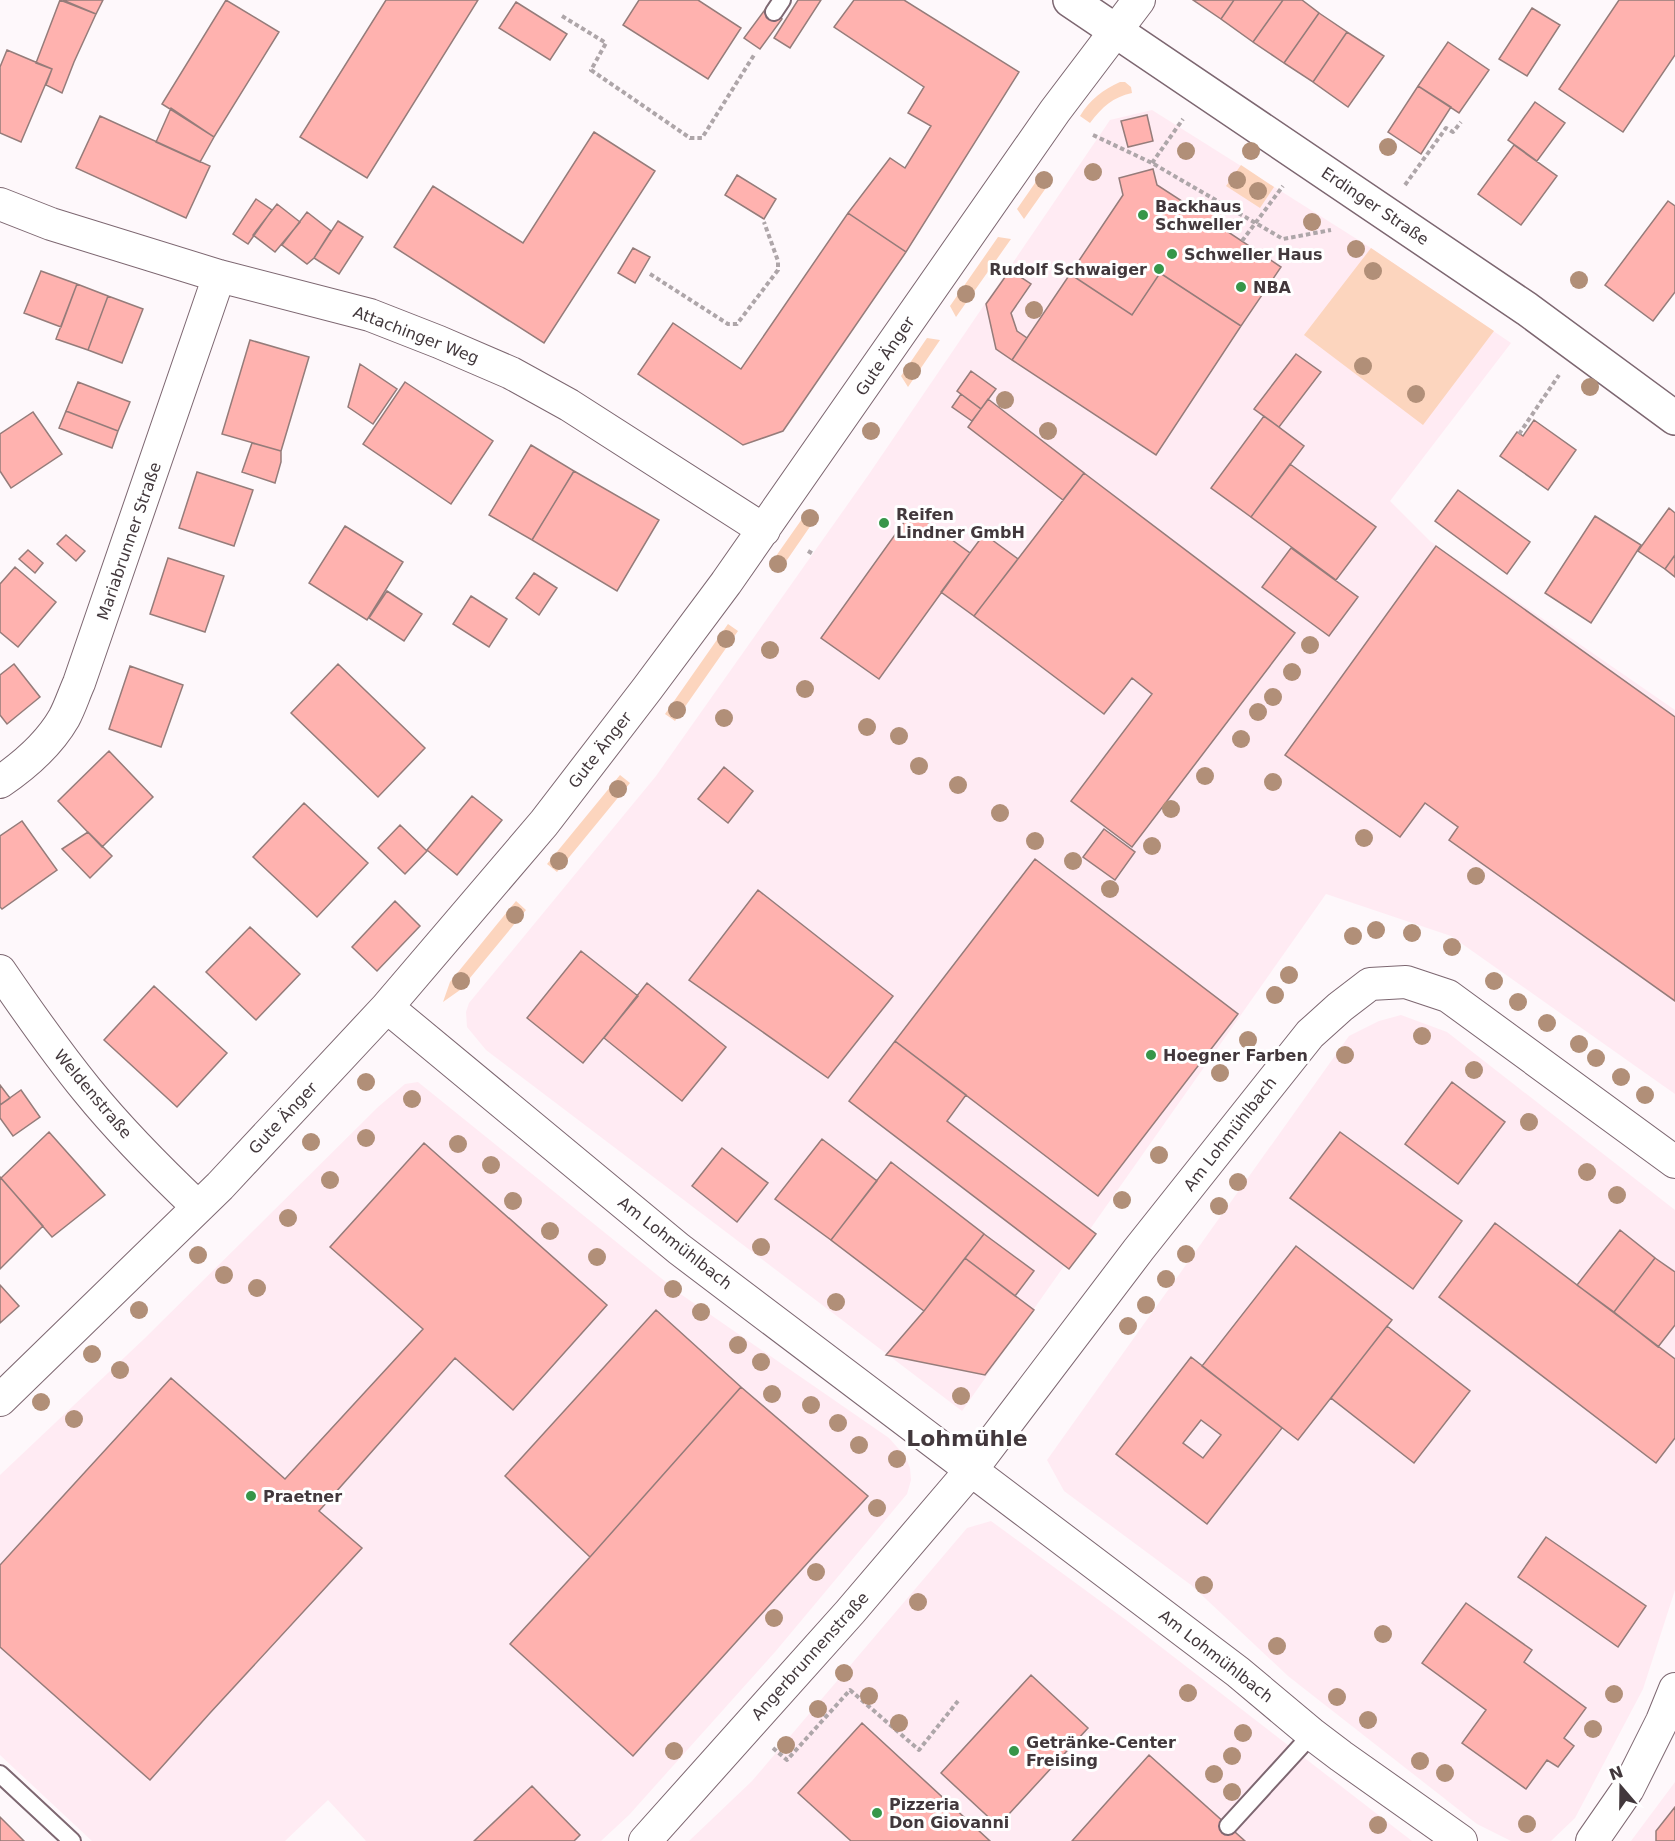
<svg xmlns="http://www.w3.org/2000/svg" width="1675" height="1841" viewBox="0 0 1675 1841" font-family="'DejaVu Sans',sans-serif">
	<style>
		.built { fill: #ffebf3 }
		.green { fill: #fcd5be }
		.building { fill: #ffb2af; stroke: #957c7a; stroke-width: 1.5; fill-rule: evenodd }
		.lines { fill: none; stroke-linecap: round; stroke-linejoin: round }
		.lane-casing { stroke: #7d6771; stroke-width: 20 }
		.street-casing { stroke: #7d6771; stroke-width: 34 }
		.secondary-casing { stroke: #7d6771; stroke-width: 36 }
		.path { stroke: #aea6a9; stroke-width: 4; stroke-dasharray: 4.5 3; stroke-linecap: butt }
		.lane { stroke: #fff; stroke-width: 16 }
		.street { stroke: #fff; stroke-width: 32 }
		.secondary { stroke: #fff; stroke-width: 33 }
		.tree { fill: #b18f78 }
		.poi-dot { fill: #379649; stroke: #fff; stroke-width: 2 }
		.labels { text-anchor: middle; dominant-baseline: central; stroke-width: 6; stroke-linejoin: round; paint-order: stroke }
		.poi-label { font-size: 16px; font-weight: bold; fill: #42383c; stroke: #fff; text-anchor: start }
		.street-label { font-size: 16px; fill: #42383c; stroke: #fff }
		.district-label { font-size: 22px; font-weight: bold; fill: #42383c; stroke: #fff }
	</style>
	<rect width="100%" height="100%" fill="#fef8fb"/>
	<path class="built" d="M1152,110L1371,248L1511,343L1390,501L1430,541L1675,710V1094L1451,936L1326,894L962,1411L486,1050L467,1027L466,1012L469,1003L656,776L867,477L1110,120Z
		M1401,1015L1447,1032L1675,1210V1590L1643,1689L1575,1818L1551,1841H1511L1477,1824L1288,1676L1191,1585L1064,1491L1047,1460L1349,1036L1379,1021Z
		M418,1082L682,1295L889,1438L905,1456L910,1468L911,1480L907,1494L775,1652L629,1815L601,1841H366L328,1800L285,1841H92L0,1755V1475L145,1338L378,1107L405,1084Z
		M991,1521L1126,1620L1412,1841H689L752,1781L967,1528Z
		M1675,1782V1841H1631Z"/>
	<path class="green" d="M1120,82H1125L1131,87L1132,93C1113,97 1102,107 1090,123L1080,116C1090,99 1103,90 1120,82Z
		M1241,165L1274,187L1260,208L1226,186Z
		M1042,173L1053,178L1024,219L1017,209Z
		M998,237L1011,239L956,317L950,306Z
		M1371,248L1494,331L1423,425L1304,335Z
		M927,338L940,340L908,387L901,376Z
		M809,509L818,515L778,573L769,566Z
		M728,624L738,631L675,721L665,714Z
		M620,775L630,783L557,872L547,864Z
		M516,901L526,910L460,990L443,1002L450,982Z"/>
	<path class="building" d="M60,0L96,14L74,62L62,93L46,85L52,69L36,63Z
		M63,0H103L96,14Z
		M226,0L279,32L214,137L162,104Z
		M386,0H478L367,178L300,137Z
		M639,0H698L741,28L708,79L623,25Z
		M798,0H821L790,48L774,38Z
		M854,0H904L1019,72L906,252L848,213L890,158L905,168L931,126L908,113L924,87L834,27Z
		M1193,0H1234L1221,19Z
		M1234,0H1283L1253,42L1221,19Z
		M1283,0H1302L1319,13L1284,63L1253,42Z
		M1619,0H1675V55L1623,132L1559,89Z
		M516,2L567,34L550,60L499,28Z
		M767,7L782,19L760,49L744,38Z
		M1532,8L1560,25L1527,76L1499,59Z
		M1319,13L1347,32L1313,82L1284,63Z
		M1347,32L1384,56L1348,107L1313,82Z
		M1448,42L1489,70L1459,113L1418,86Z
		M7,50L52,69L21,142L0,133V67Z
		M1418,86L1451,107L1421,154L1388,132Z
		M1535,102L1565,123L1537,161L1508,140Z
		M171,108L214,137L200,162L156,142Z
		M1147,115L1153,141L1128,147L1121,121Z
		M100,116L210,166L186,218L76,168Z
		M594,132L655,171L544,343L394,247L433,186L523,243Z
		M1514,145L1557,176L1521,225L1478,194Z
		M1153,169L1157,185L1194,209L1199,201L1224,218L1219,226L1281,267L1241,326L1160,273L1132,315L1070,274L1123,195L1119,178Z
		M737,175L776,199L764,219L725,195Z
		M256,199L272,210L248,244L233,234Z
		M1668,201L1675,206V292L1653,321L1605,285Z
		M277,204L300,222L275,252L253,235Z
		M307,212L331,231L314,258L307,264L282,245Z
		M848,213L906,252L783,431L743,445L638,374L673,323L741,369Z
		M338,221L363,237L339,274L314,258Z
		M633,248L650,257L635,283L618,273Z
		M1010,270L1031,284L1011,313L1017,331L1027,338L1012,360L996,349L986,304Z
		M41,271L77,284L61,327L24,313Z
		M1160,273L1241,326L1156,455L1012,360L1070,274L1132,315Z
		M77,284L108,296L88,350L56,339Z
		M108,296L143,309L122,363L88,350Z
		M250,340L309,357L281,451L222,434Z
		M1296,354L1321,372L1279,427L1254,409Z
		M360,364L397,389L373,424L348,407Z
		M971,371L996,389L981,409L957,391Z
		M78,382L130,402L118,431L66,411Z
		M405,382L493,441L451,504L363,444Z
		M961,394L981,409L972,421L952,407Z
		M988,399L1084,473L1063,500L968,427Z
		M66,411L118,431L112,448L59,428Z
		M33,412L62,454L11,488L0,471V434Z
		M1264,416L1304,446L1251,517L1211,488Z
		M1534,420L1576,450L1548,490L1500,456L1517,432L1523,436Z
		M252,443L281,451V462L275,483L242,472Z
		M531,445L574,471L532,540L489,515Z
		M1290,464L1376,527L1336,580L1251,517Z
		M574,471L659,520L617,591L532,540Z
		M197,472L253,490L234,546L179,528Z
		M1084,473L1295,633L1132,847L1071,801L1152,694L1132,678L1104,714L974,616Z
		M1458,490L1530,542L1507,574L1435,521Z
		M1669,508L1675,513V555L1665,569L1638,551Z
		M912,511L970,553L879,679L821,638Z
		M1595,516L1641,545L1591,623L1545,593Z
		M345,526L403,562L367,620L309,583Z
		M984,534L1018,559L974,616L941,592Z
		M66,535L85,551L76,561L57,544Z
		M1436,546L1675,717V1001L1449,840L1458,827L1425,803L1400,837L1285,755Z
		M1291,548L1358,597L1329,636L1262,587Z
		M28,550L43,563L35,573L19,559Z
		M1675,555V577L1665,569Z
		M168,558L224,576L205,632L150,614Z
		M15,567L56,602L18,647L0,632V584Z
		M534,573L557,588L539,615L516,598Z
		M387,591L422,614L404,641L369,618Z
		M471,596L507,619L489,647L453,624Z
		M14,664L40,697L7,724L0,715V675Z
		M338,664L425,748L378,797L291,713Z
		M130,666L183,685L161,747L109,729Z
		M109,751L153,797L102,847L58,801Z
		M724,767L753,791L728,823L698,799Z
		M472,796L502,820L457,875L427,850Z
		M304,803L368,863L317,917L253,857Z
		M22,821L57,870L2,909L0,907V836Z
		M400,825L427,851L405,874L378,848Z
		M1104,829L1135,852L1115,880L1083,857Z
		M88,832L112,856L90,878L62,849Z
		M1035,859L1238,1014L1098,1196L895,1041Z
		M758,890L893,996L828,1078L689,980Z
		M395,901L420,926L377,971L352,947Z
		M250,927L300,974L256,1020L206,972Z
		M581,951L638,996L583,1063L527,1018Z
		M647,983L726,1047L682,1101L604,1038Z
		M154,986L227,1053L177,1107L104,1040Z
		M895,1041L966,1095L947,1121L1096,1234L1069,1269L849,1101Z
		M1452,1082L1505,1122L1458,1184L1405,1144Z
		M0,1085L10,1098L0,1105Z
		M21,1090L40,1117L13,1136L0,1118V1105Z
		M49,1132L105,1195L52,1237L1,1178Z
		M1340,1132L1462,1221L1413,1289L1290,1198Z
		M822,1139L877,1181L831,1240L775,1199Z
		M424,1143L607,1305L513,1410L455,1358L319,1511L362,1548L210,1713L150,1780L0,1647V1565L171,1378L285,1479L423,1329L330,1247Z
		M722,1148L768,1183L737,1222L692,1186Z
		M891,1162L984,1234L924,1311L831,1240Z
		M0,1177L43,1226L0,1269Z
		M1495,1223L1675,1359V1438L1656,1463L1439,1297Z
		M1620,1230L1655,1258L1614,1312L1577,1285Z
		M984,1234L1034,1271L1015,1296L965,1258Z
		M1296,1246L1392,1320L1298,1440L1202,1366Z
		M965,1258L1034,1310L985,1375L886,1355L924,1311Z
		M1655,1258L1675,1272V1325L1658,1347L1614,1312Z
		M0,1285L19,1306L0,1323Z
		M656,1310L741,1387L590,1557L505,1476Z
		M1387,1326L1470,1391L1414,1463L1331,1398Z
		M1191,1357L1282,1428L1207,1524L1116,1454ZM1201,1420L1221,1435L1203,1458L1183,1443Z
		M741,1387L868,1496L633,1756L510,1644L590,1557Z
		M1546,1537L1646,1606L1618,1647L1518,1577Z
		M1466,1603L1532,1650L1524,1662L1586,1708L1564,1738L1574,1746L1558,1767L1547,1760L1526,1789L1462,1743L1486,1710L1422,1663Z
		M1031,1675L1088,1728L998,1826L941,1773Z
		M862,1723L990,1841H851L798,1793Z
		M1149,1755L1245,1841H1072Z
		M532,1786L580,1835L574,1841H474Z
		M1675,1807V1841H1656V1831Z
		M0,1817L24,1841H0Z"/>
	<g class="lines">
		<g class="lane-casing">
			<path id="lane" d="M774,12L782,0
				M0,1774L72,1841
				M1228,1826L1312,1734"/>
		</g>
		<g class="street-casing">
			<path id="street" d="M0,204L51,224L219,276L370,315L439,342L511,373L569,405L764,530
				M0,782C25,765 49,744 64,718C70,707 74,694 79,683L219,276
				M0,971C28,1012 56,1052 87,1090C121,1132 159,1170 198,1207
				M387,1007L679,1249L1238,1672L1312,1734L1341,1756L1461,1841
				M0,1400L220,1186L387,1007L544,823L647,689L726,583L1055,111L1139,0
				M645,1841L850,1612L972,1469L1139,1249L1310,1034L1340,1007L1370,984L1406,982L1448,996L1675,1162
				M1592,1841L1628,1789L1662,1721L1675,1689"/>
		</g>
		<g class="secondary-casing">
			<path id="secondary" d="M1070,0L1527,309L1675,418"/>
		</g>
		<path class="path" d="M562,16L606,43L591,70L690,138H702L754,55
			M1093,135L1152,163L1283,239L1331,230
			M1152,163L1183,119
			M1405,185L1446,128L1453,132L1461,122
			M1242,241L1283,186
			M650,274L728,324H737L778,270V261L764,222
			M1519,434L1559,375
			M808,551L813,554
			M773,1748L787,1760L850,1690L919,1750L958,1701"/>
		<use href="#lane" class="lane"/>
		<use href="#street" class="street"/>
		<use href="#secondary" class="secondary"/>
	</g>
	<g class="tree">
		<circle cx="1388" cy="147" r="9"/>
		<circle cx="1186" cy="151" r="9"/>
		<circle cx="1251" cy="151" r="9"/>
		<circle cx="1093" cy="172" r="9"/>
		<circle cx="1044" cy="180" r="9"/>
		<circle cx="1237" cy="180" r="9"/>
		<circle cx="1258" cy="191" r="9"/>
		<circle cx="1312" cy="222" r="9"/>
		<circle cx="1356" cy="249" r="9"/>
		<circle cx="1373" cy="271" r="9"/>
		<circle cx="1579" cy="280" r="9"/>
		<circle cx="966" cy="294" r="9"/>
		<circle cx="1034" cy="310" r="9"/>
		<circle cx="1363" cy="366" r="9"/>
		<circle cx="912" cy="371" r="9"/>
		<circle cx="1590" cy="387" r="9"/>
		<circle cx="1416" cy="394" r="9"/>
		<circle cx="1005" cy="400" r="9"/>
		<circle cx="871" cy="431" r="9"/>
		<circle cx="1048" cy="431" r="9"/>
		<circle cx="810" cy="518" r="9"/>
		<circle cx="778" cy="564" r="9"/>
		<circle cx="726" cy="639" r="9"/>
		<circle cx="1310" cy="645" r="9"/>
		<circle cx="770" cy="650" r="9"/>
		<circle cx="1292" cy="672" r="9"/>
		<circle cx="805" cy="689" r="9"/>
		<circle cx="1273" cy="697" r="9"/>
		<circle cx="677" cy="710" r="9"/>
		<circle cx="1258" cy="712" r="9"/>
		<circle cx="724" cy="718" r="9"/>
		<circle cx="867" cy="727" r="9"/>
		<circle cx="899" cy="736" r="9"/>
		<circle cx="1241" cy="739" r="9"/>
		<circle cx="919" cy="766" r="9"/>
		<circle cx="1205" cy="776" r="9"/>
		<circle cx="1273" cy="782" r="9"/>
		<circle cx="958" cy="785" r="9"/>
		<circle cx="618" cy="789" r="9"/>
		<circle cx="1171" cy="809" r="9"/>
		<circle cx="1000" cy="813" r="9"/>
		<circle cx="1364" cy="838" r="9"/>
		<circle cx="1035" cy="841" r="9"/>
		<circle cx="1152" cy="846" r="9"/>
		<circle cx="559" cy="861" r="9"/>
		<circle cx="1073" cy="861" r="9"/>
		<circle cx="1476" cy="876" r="9"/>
		<circle cx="1110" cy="889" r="9"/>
		<circle cx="515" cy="915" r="9"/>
		<circle cx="1376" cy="930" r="9"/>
		<circle cx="1412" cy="933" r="9"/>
		<circle cx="1353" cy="936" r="9"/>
		<circle cx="1452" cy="947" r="9"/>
		<circle cx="1289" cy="975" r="9"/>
		<circle cx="461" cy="981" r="9"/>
		<circle cx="1494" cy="981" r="9"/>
		<circle cx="1275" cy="995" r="9"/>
		<circle cx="1518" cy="1002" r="9"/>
		<circle cx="1547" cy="1023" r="9"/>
		<circle cx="1422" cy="1036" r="9"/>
		<circle cx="1248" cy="1040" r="9"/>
		<circle cx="1579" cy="1044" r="9"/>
		<circle cx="1345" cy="1055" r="9"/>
		<circle cx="1596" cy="1058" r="9"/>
		<circle cx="1474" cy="1070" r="9"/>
		<circle cx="1220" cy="1073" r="9"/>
		<circle cx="1621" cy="1077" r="9"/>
		<circle cx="366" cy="1082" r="9"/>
		<circle cx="1645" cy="1095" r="9"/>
		<circle cx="412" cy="1099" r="9"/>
		<circle cx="1529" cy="1122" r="9"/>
		<circle cx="366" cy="1138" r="9"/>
		<circle cx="311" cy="1142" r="9"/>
		<circle cx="458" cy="1144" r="9"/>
		<circle cx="1159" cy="1155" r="9"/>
		<circle cx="491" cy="1165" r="9"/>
		<circle cx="1587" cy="1172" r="9"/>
		<circle cx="330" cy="1180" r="9"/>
		<circle cx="1238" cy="1182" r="9"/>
		<circle cx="1617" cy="1195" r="9"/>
		<circle cx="1122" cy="1200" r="9"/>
		<circle cx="513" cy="1201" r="9"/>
		<circle cx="1219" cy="1206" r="9"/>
		<circle cx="288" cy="1218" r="9"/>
		<circle cx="550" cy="1231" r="9"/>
		<circle cx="761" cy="1247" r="9"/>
		<circle cx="1186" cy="1254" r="9"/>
		<circle cx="198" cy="1255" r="9"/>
		<circle cx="597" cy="1257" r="9"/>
		<circle cx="224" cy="1275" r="9"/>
		<circle cx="1166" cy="1279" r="9"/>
		<circle cx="257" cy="1288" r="9"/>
		<circle cx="673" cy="1289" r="9"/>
		<circle cx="836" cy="1302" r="9"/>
		<circle cx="1146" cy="1305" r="9"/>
		<circle cx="139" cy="1310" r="9"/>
		<circle cx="701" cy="1312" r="9"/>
		<circle cx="1128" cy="1326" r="9"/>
		<circle cx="738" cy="1345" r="9"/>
		<circle cx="92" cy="1354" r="9"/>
		<circle cx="761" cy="1362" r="9"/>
		<circle cx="120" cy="1370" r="9"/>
		<circle cx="772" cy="1394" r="9"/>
		<circle cx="961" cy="1396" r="9"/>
		<circle cx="41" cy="1402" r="9"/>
		<circle cx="811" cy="1405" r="9"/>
		<circle cx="74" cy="1419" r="9"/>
		<circle cx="838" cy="1423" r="9"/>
		<circle cx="859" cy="1445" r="9"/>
		<circle cx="897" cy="1459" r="9"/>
		<circle cx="877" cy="1508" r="9"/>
		<circle cx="816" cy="1572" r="9"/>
		<circle cx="1204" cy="1585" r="9"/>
		<circle cx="918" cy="1602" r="9"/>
		<circle cx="774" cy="1618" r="9"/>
		<circle cx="1383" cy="1634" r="9"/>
		<circle cx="1277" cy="1646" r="9"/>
		<circle cx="844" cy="1673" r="9"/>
		<circle cx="1188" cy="1693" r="9"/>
		<circle cx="1614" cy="1694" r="9"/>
		<circle cx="869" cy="1696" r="9"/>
		<circle cx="1337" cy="1697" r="9"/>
		<circle cx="818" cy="1709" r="9"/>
		<circle cx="1368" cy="1720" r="9"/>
		<circle cx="899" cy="1723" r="9"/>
		<circle cx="1593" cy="1729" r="9"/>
		<circle cx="1243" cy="1733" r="9"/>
		<circle cx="786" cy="1745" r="9"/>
		<circle cx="674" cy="1751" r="9"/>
		<circle cx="1232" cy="1756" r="9"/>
		<circle cx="1420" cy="1761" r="9"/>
		<circle cx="1445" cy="1773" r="9"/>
		<circle cx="1214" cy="1774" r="9"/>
		<circle cx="1232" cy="1792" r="9"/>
		<circle cx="1527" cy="1824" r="9"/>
		<circle cx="1378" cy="1825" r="9"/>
	</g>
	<g class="poi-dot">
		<circle cx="1143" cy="215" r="6"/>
		<circle cx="1172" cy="254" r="6"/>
		<circle cx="1159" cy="269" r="6"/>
		<circle cx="1241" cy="287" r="6"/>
		<circle cx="884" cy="523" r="6"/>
		<circle cx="1151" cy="1055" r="6"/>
		<circle cx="251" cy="1496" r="6"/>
		<circle cx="1014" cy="1751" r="6"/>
		<circle cx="877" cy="1813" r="6"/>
	</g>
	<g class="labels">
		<g class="poi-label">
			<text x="1155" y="206">Backhaus<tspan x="1155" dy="18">Schweller</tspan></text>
			<text x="1184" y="254">Schweller Haus</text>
			<text x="1147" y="269" text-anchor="end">Rudolf Schwaiger</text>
			<text x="1253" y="287">NBA</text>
			<text x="896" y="514">Reifen<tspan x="896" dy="18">Lindner GmbH</tspan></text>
			<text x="1163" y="1055">Hoegner Farben</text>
			<text x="263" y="1496">Praetner</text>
			<text x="1026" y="1742">Getränke-Center<tspan x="1026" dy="18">Freising</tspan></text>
			<text x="889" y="1804">Pizzeria<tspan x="889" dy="18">Don Giovanni</tspan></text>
		</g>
		<g class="street-label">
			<text transform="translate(1375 206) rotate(34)">Erdinger Straße</text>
			<text transform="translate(416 335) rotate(21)">Attachinger Weg</text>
			<text transform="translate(885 356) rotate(-56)">Gute Änger</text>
			<text transform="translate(129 541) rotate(-71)">Mariabrunner Straße</text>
			<text transform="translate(600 750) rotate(-52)">Gute Änger</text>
			<text transform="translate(93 1094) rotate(50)">Weldenstraße</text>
			<text transform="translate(283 1118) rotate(-47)">Gute Änger</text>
			<text transform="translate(1230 1134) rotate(-52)">Am Lohmühlbach</text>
			<text transform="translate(675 1243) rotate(38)">Am Lohmühlbach</text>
			<text transform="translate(810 1656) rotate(-48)">Angerbrunnenstraße</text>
			<text transform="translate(1216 1656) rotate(38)">Am Lohmühlbach</text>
		</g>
		<g class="district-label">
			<text x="967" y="1438">Lohmühle</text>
		</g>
	</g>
	<g transform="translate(1621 1787) rotate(340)" stroke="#ffffff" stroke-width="4.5" paint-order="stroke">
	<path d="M0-4.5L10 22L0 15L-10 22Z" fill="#42383c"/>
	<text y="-9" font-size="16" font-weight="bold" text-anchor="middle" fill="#42383c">N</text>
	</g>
</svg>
